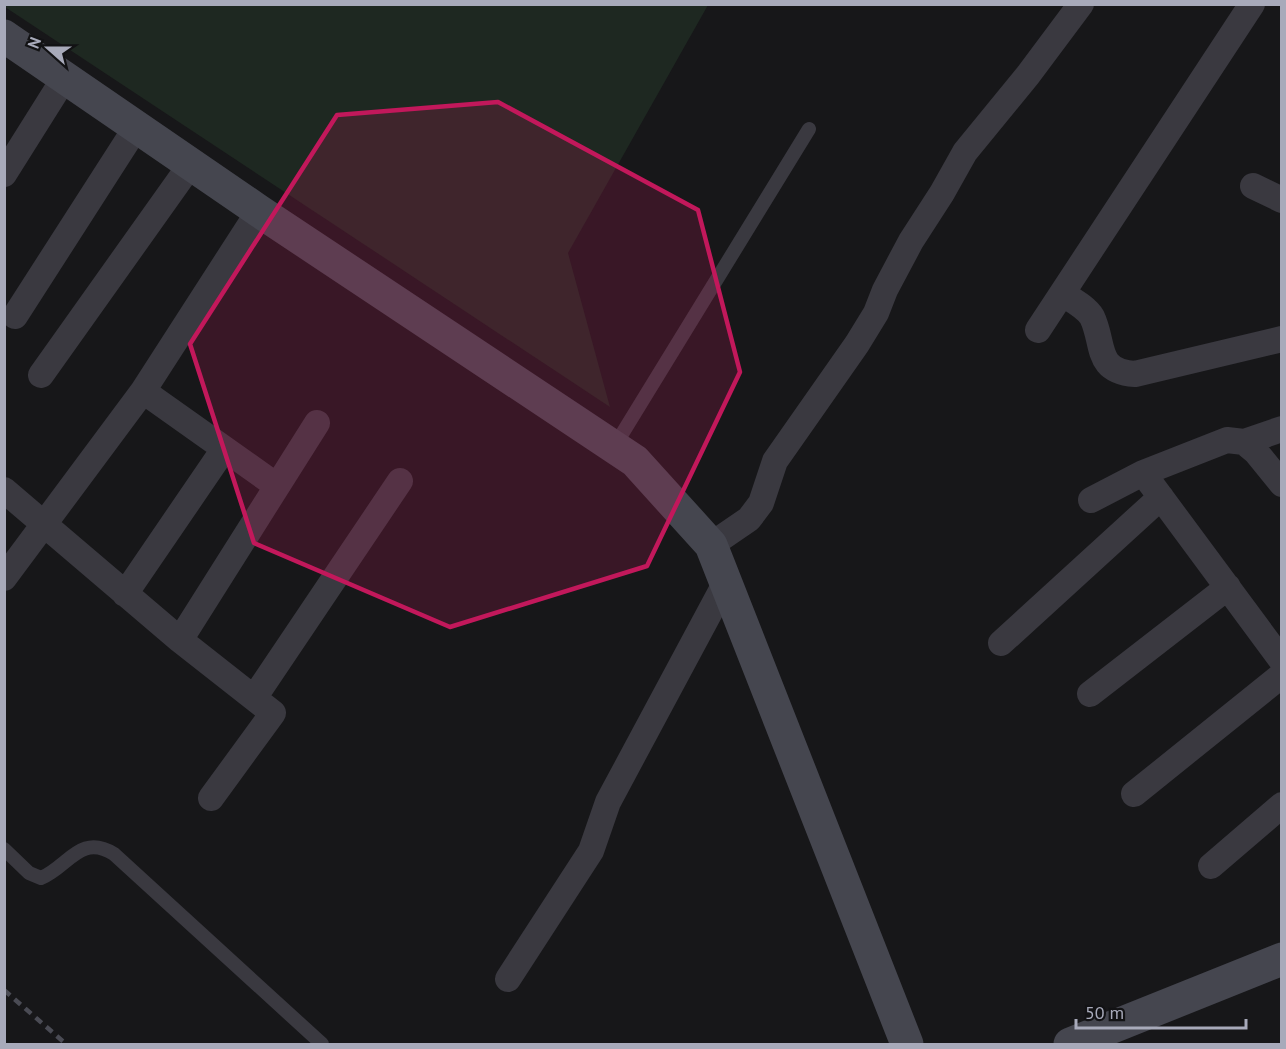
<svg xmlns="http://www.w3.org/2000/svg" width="1286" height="1049" viewBox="0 0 1286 1049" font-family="'PT Sans',sans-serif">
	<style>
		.green { fill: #1e2821 }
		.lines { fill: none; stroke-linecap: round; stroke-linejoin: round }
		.lane { stroke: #3a3940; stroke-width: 14 }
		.street { stroke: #3a3940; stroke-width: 26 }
		.secondary { stroke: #45464f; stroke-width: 33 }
		.rail { stroke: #4a4b54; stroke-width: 4.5; stroke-dasharray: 8 6; stroke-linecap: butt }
		.marked { fill: #c2185b; fill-opacity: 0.2; stroke: #c2185b; stroke-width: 4.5; stroke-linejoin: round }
	</style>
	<rect width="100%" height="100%" fill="#171719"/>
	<path class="green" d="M4,5H708L568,253L610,407L5,7Z"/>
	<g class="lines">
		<path class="lane" d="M614,447L809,129
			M4,849L29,873L41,878C68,867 80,833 114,854L322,1044"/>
		<path class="street" d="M4,174L65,77
			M1253,186L1282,200
			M1063,294C1072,300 1086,307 1092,317C1105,344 1094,371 1135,374L1282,339
			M15,316L137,126
			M1038,330L1252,4
			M41,375L191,164
			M143,391L277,486
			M1244,442L1282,429
			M1143,473L1282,661
			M4,490L180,640L273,713L211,798
			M1091,500L1143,473L1227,440L1244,442L1256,452L1282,484
			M711,545L749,519L761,503L775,461L857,344L876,313L885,290L911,241L942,193L965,152L1028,75L1081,4
			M4,578L143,391L259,211
			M125,594L224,449
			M180,640L317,423
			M1001,643L1161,497
			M1090,694L1228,587
			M254,698L400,481
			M1134,794L1282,675
			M1211,866L1282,805
			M508,979L591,851L608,802L726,582"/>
		<path class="secondary" d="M4,36L259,211L635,461L711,545L907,1044
			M1070,1044L1282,959"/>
		<path class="rail" d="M4,990L66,1044"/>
	</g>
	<path class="marked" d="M498,102L698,210L740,372L647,566L450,627L254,543L190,344L337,115Z"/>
	<rect width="1286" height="1049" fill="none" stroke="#a8aaba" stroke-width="12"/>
	<g transform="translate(48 48) rotate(291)" stroke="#121214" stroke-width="4.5" paint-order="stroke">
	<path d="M0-4.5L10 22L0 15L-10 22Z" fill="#a8aaba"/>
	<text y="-9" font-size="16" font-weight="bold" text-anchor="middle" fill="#a8aaba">N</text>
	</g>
	<path d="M1076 1019v9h170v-9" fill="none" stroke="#a8aaba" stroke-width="3"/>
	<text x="1085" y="1019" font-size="18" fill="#a8aaba" stroke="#121214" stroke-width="4.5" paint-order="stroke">50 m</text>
</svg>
